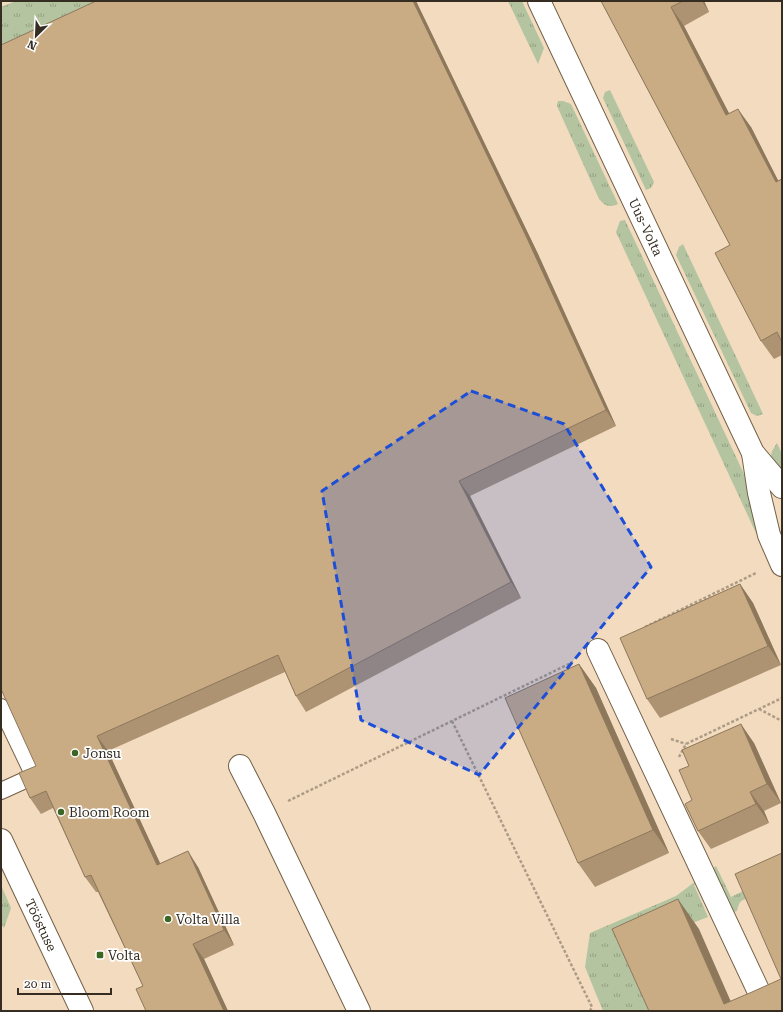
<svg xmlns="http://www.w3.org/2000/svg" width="783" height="1012" viewBox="0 0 783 1012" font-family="'Roboto Serif',serif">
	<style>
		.grass { fill: url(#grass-tufts) }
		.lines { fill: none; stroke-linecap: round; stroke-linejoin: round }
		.service-casing { stroke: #746148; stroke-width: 18 }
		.pedestrian-casing { stroke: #746148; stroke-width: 24 }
		.minor-casing { stroke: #746148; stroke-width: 24 }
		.tertiary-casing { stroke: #746148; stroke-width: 24 }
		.path { stroke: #ad9b86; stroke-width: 2.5; stroke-dasharray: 3 2; stroke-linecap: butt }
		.service { stroke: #fff; stroke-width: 16 }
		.pedestrian { stroke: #fff; stroke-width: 22 }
		.minor { stroke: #fff; stroke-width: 22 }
		.tertiary { stroke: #fff; stroke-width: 22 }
		.wall { fill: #ad9372 }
		.shaded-wall { fill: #8d785c }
		.building { fill: #c9ab84; stroke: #8d785c }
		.marked { fill: #1d4ed8; fill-opacity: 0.2; stroke: #1d4ed8; stroke-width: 3; stroke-dasharray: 8 5; stroke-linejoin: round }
		.poi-dot { fill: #3c6623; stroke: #fff; stroke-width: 1.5 }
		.labels { text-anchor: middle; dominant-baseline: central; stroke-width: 3.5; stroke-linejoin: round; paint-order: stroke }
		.street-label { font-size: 13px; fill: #352d22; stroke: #fff }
		.poi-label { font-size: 13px; fill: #352d22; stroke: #fff; text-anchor: start }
	</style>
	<defs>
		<pattern id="grass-tufts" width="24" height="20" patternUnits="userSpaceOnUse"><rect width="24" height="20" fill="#b4c4a0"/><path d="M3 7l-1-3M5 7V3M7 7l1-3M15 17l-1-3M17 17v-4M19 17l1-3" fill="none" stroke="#93a082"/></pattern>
	</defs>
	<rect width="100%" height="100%" fill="#f2dbbf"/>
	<path class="grass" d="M16,1H103L1,47V7Z
		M508,1H522L544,48L538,64Z
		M610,90L654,182L651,188L646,190L603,98L605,92Z
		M558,101H563L571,104L618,204C609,208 605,206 599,199L557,106Z
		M625,220L744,474L762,546L616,232L620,221Z
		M683,244L763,414L757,416L751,413L676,255L679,247Z
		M777,443L782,454V471L771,456L772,451Z
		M716,866L731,897L743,891L747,899C739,900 739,904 737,911L734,912L717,875L694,885L708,917L682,927L652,1010L603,1011L585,967L590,933L676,896Z
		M1,885L11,908L4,928L1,923Z"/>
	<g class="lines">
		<g class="service-casing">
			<path id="service" d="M1,707L34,776L1,791"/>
		</g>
		<g class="pedestrian-casing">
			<path id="pedestrian" d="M598,650L767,1009L766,1011"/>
		</g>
		<g class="minor-casing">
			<g id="minor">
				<path id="s1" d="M539,1L753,453L782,487"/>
				<path d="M753,453L759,493L769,535L782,565"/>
				<path d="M240,766L264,813L359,1011"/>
			</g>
		</g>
		<g class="tertiary-casing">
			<g id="tertiary">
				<path id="s2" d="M1,840L82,1011"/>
			</g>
		</g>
		<path class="path" d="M645,627L756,573
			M759,709L782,721
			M452,721L592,1007L590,1011
			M671,739L686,744
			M679,757L686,744L782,698
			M288,801L573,662"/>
		<use href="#service" class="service"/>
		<use href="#pedestrian" class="pedestrian"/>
		<use href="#minor" class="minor"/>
		<use href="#tertiary" class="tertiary"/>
	</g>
	<path class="wall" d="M96,1H416L538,254L616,426L470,496L521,598L306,712L296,696L285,672L108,751L160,864L198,867L234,945L204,959L228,1011H146L143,986L98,892H96L85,877L53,808L41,814L30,798L36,766Z
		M601,1H704L709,12L684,26L729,113L751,127L778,181L782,179V355L774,359L761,341L730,245Z
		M740,584L753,603L781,665L660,718L647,699Z
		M579,664L596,688L669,853L595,887L578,863Z
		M754,743L781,803L764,811L769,823L711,849L698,831L692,800Z"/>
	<path class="shaded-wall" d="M413,1H416L538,254L616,426L606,410Z
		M702,1H704L709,12Z
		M671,7L684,26L739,133L726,115Z
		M738,109L751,127L782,188L776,182Z
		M459,481L470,496L521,598L511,582Z
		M740,584L753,603L781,665L768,646Z
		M579,664L596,688L669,853L653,830Z
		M741,724L754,743L781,803L767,784Z
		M97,736L108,751L168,880L157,865Z
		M750,792L764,811L769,823L756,804Z
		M188,851L198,867L234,945L224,930Z
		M678,899L699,929L735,1011L724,1004Z
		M193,944L204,959L228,1011H224Z"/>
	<path class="building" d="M96,1H413L527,238L606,410L459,481L511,582L296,696L278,655L97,736L157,865L188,851L224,930L193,944L224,1011H146L136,989L143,986L91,875L85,877L46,791L30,798L19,773L36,766L1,689V45Z
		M601,1H683L671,7L726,115L738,109L776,182L782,179V342L777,332L761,341L715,253L730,245Z
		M740,584L768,646L647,699L620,638Z
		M579,664L653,830L578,863L505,698Z
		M741,724L767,784L750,792L756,804L698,831L685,804L692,800L679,770L689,766L682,750Z
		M782,853V1011H649L612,929L678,899L724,1004L752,992L781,979L735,874Z"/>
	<path class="marked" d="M471,391L564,424L651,567L479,775L361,720L322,491Z"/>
	<g class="poi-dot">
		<circle cx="75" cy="753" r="4"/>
		<circle cx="61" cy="812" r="4"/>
		<circle cx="168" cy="919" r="4"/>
		<rect x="96" y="951" width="8" height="8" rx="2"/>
	</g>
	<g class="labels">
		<g class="street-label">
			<text stroke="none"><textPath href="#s1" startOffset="250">Uus-Volta</textPath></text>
			<text stroke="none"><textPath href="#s2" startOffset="94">Tööstuse</textPath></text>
		</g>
		<g class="poi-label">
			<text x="83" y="753">Jonsu</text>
			<text x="69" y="812">Bloom Room</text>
			<text x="176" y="919">Volta Villa</text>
			<text x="108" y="955">Volta</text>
		</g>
	</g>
	<rect width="783" height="1012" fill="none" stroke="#352d22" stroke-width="4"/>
	<g transform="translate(36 36) rotate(204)" stroke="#ffffff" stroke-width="3" paint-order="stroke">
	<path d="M0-3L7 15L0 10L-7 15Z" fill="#352d22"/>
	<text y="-6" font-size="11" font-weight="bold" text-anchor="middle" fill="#352d22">N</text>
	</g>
	<path d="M18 988v6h93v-6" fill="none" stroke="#352d22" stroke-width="2"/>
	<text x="24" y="988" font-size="12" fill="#352d22" stroke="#ffffff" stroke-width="3" paint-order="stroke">20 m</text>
</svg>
